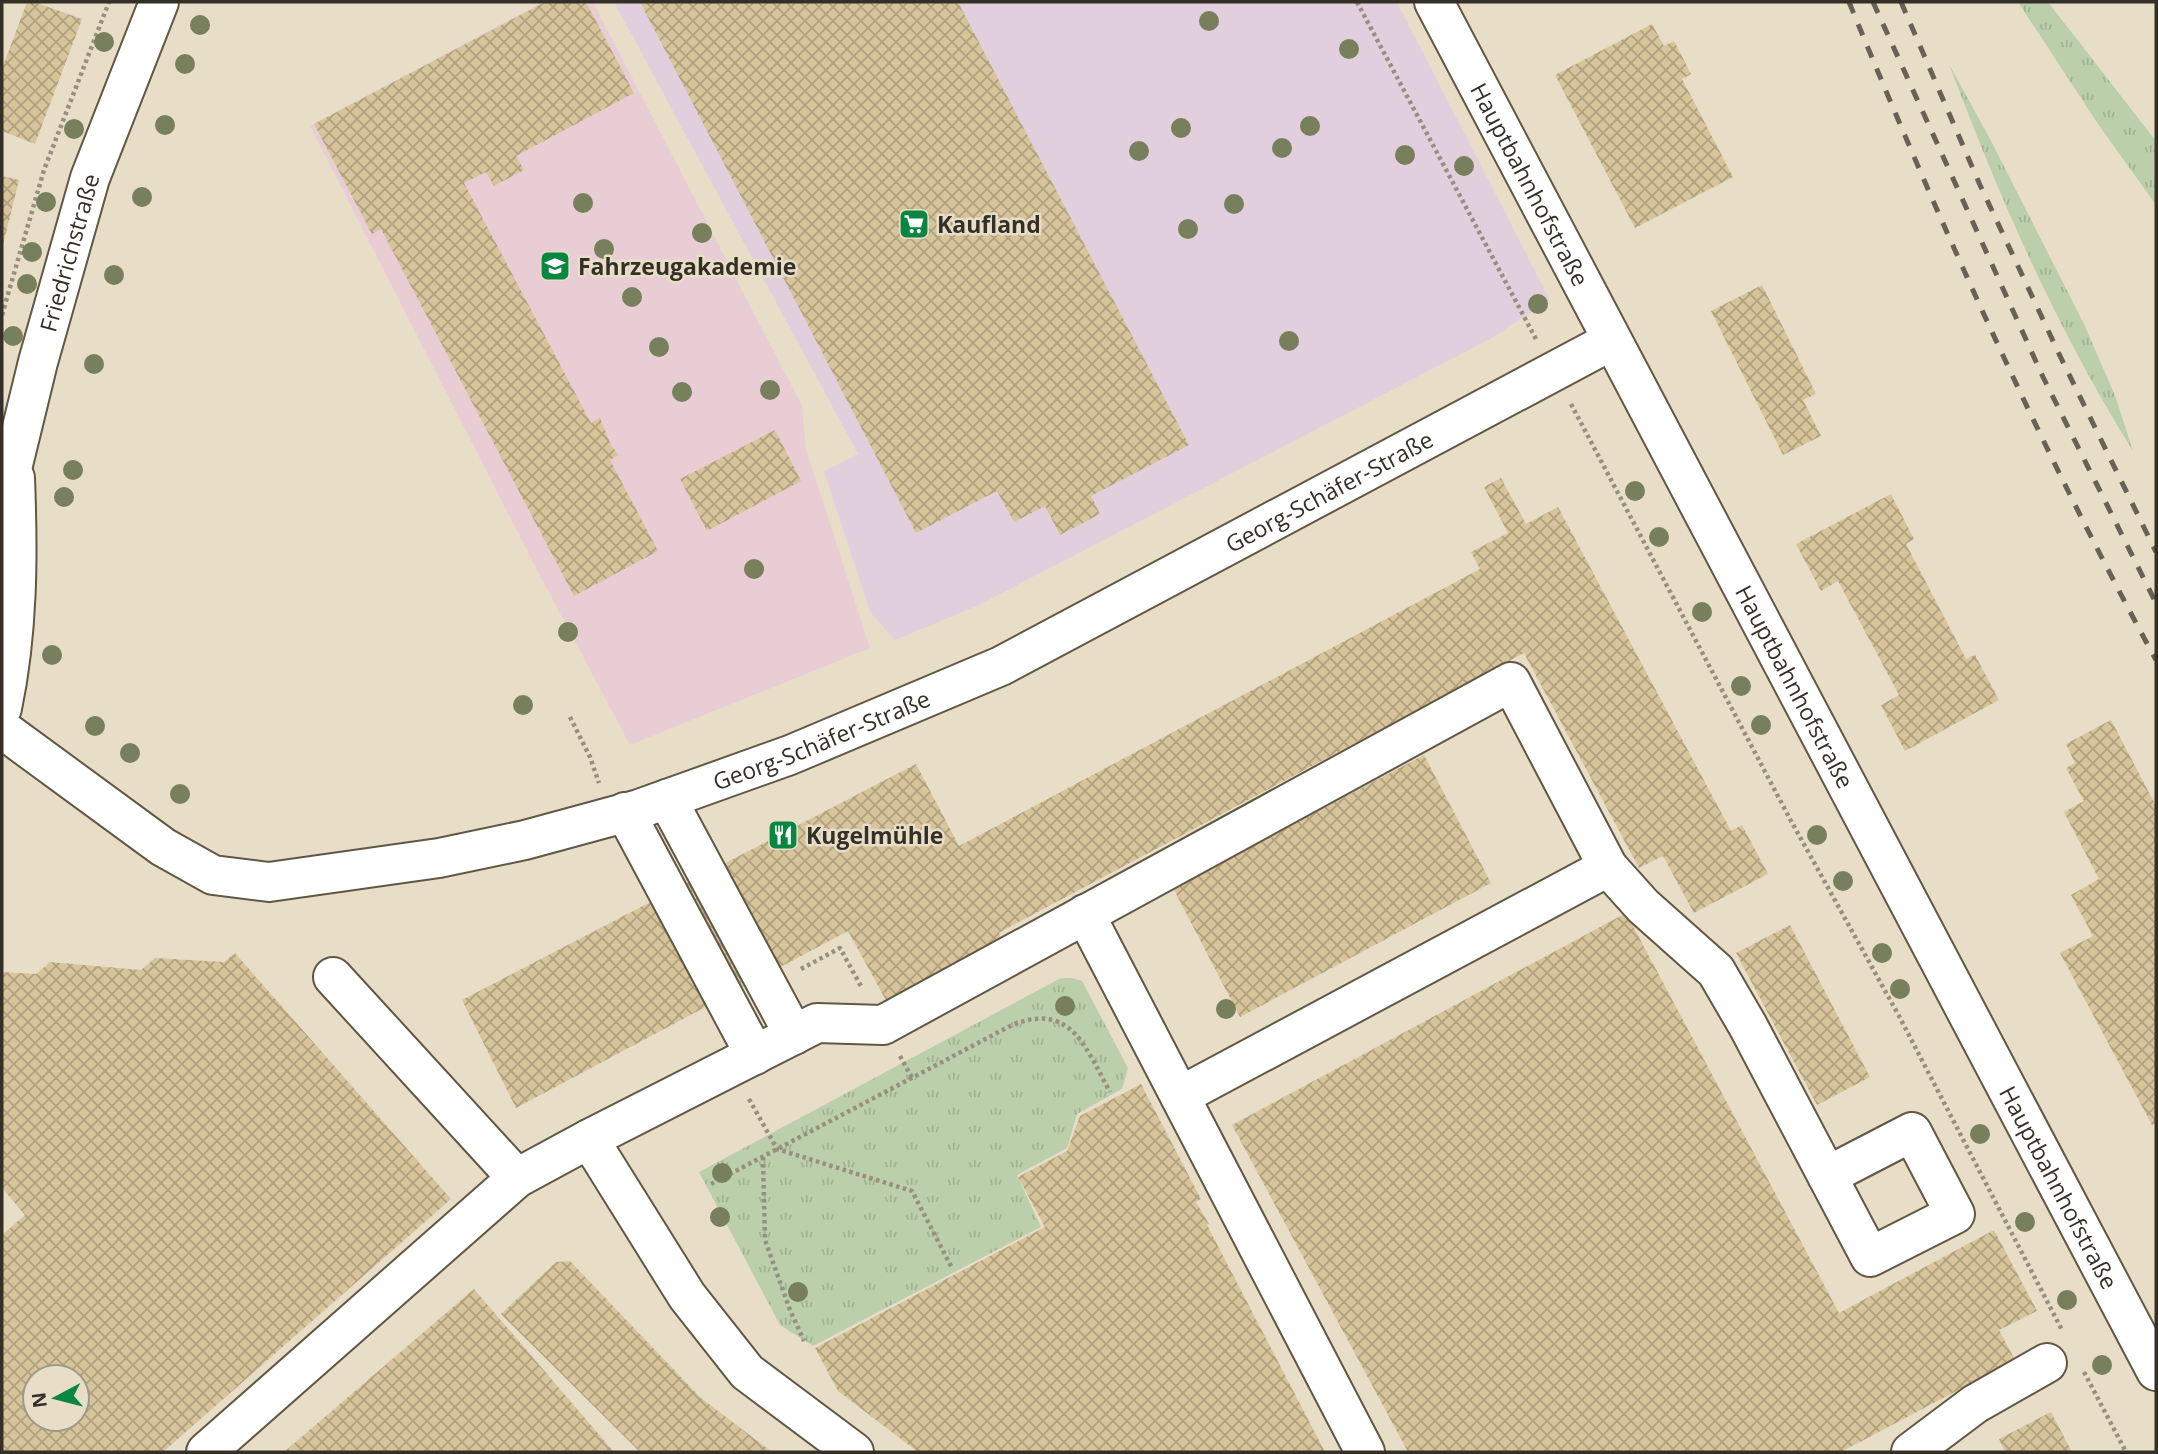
<svg xmlns="http://www.w3.org/2000/svg" width="2158" height="1454" viewBox="0 0 2158 1454" font-family="'Open Sans',sans-serif">
	<style>
		.commercial { fill: #e2cfde }
		.education { fill: #e8ced4 }
		.grass { fill: url(#grass-tufts) }
		.building { fill: url(#building-cross-hatch); fill-rule: evenodd }
		.lines { fill: none; stroke-linecap: round; stroke-linejoin: round }
		.minor-casing { stroke: #605744; stroke-width: 42 }
		.path { stroke: #979080; stroke-width: 4.5; stroke-dasharray: 3.5 3.5; stroke-linecap: butt }
		.minor { stroke: #fff; stroke-width: 38 }
		.rail { stroke: #686256; stroke-width: 5; stroke-dasharray: 12 12; stroke-linecap: butt }
		.tree { fill: #787f5c }
		.labels { text-anchor: middle; dominant-baseline: central; stroke-width: 5; stroke-linejoin: round; paint-order: stroke }
		.street-label { font-size: 23px; fill: #343028; stroke: #e8dec8 }
		.poi-label { font-size: 23px; font-weight: bold; fill: #343028; stroke: #e8dec8; text-anchor: start }
	</style>
	<defs>
		<pattern id="grass-tufts" width="24" height="20" patternUnits="userSpaceOnUse" patternTransform="scale(1.75)"><rect width="24" height="20" fill="#bbcfaa"/><path d="M3 7l-1-3M5 7V3M7 7l1-3M15 17l-1-3M17 17v-4M19 17l1-3" fill="none" stroke="#a1b292"/></pattern>
		<pattern id="building-cross-hatch" width="8" height="8" patternUnits="userSpaceOnUse" patternTransform="scale(1.75)"><rect width="8" height="8" fill="#d7c49a"/><path d="M0 0l8 8M0 8l8-8" fill="none" stroke="#afa07e"/></pattern>
	</defs>
	<rect width="100%" height="100%" fill="#e8dec8"/>
	<path class="commercial" d="M614,2H1397L1550,300L1492,338L977,606L895,640L870,612L824,471L858,454Z"/>
	<path class="education" d="M543,2H593L802,406L806,449L870,648L630,745L537,570L310,126Z"/>
	<path class="grass" d="M2018,2H2048L2156,141V205L2098,124Z
		M1949,64L1990,139L2084,324L2116,398L2133,451C2057,330 1999,197 1949,64Z
		M1061,978H1072L1082,981L1128,1068L1122,1089L1077,1114L1067,1148L1017,1175L1041,1227L813,1346L780,1325L699,1172Z"/>
	<path class="building" d="M27,2H34L82,19L35,144L2,131V69Z
		M545,2H586L634,93L516,156L524,170L494,186L486,172L464,183L591,423L600,418L611,445L619,455L610,460L658,551L574,596L381,229L372,234L314,124Z
		M640,2H958L1189,445L1091,496L1100,514L1060,535L1045,506L1014,522L997,491L916,533Z
		M1652,24L1664,46L1674,41L1691,74L1682,79L1733,177L1635,228L1555,75Z
		M2,176L19,180L3,245H2Z
		M1762,285L1816,394L1803,400L1821,436L1783,455L1711,311Z
		M775,430L801,481L707,531L680,479Z
		M1501,478L1526,524L1558,507L1731,831L1742,825L1768,874L1694,913L1663,856L1639,868L1524,653L1004,930L999,933L1003,943L888,1004L848,931L516,1108L462,1000L916,764L959,846L1480,569L1471,552L1508,533L1484,487Z
		M1891,494L1914,539L1906,544L1966,659L1975,655L1999,700L1905,751L1881,705L1899,695L1838,581L1821,591L1796,544Z
		M2111,720L2156,806V1123L2152,1125L2060,953L2093,936L2071,895L2099,879L2064,812L2084,801L2066,768L2075,763L2066,744Z
		M1424,755L1491,883L1240,1017L1173,888Z
		M1626,913L1839,1313L1994,1230L2037,1311L1999,1330L2015,1360L1841,1452H1408L1232,1125Z
		M1790,925L1870,1077L1817,1105L1736,953Z
		M235,953L451,1199L163,1452H2V1235L25,1215L2,1188V972L36,974L50,962L141,970L155,958L224,962ZM35,1377H77V1419H35Z
		M1141,1084L1201,1199L1196,1202L1209,1224L1207,1225L1325,1452H918L838,1391L815,1348L1045,1227L1018,1177L1067,1151L1080,1116Z
		M570,1261L701,1398L772,1452H640L501,1314L556,1262Z
		M474,1289L614,1452H284Z
		M2051,1412L2072,1452H2005L1999,1439Z"/>
	<g class="lines">
		<g class="minor-casing">
			<g id="minor">
				<path id="s1" d="M1434,2L2156,1371"/>
				<path id="s2" d="M2,510L38,362L90,178L159,2"/>
				<path d="M2,708C18,632 18,555 15,478"/>
				<path id="s3" d="M2,729L163,847L213,875L269,882L439,858L525,840L639,809L790,755L1001,666L1611,341"/>
				<path d="M667,799L794,1035"/>
				<path d="M625,812L755,1055"/>
				<path d="M1085,914L1365,1452"/>
				<path d="M333,977L517,1178"/>
				<path d="M1180,1096L1608,867"/>
				<path d="M589,1139L687,1296L747,1372L854,1452"/>
				<path d="M206,1452L517,1178L589,1139L817,1023L883,1025L1511,682L1608,867L1643,906L1716,971L1748,1026L1870,1257L1955,1214L1912,1132L1827,1176"/>
				<path d="M1911,1452L1975,1404L2047,1363"/>
			</g>
		</g>
		<path class="path" d="M1357,2L1537,341
			M2,315L44,170L109,2
			M1571,404L1790,819L1899,1016L2062,1330
			M570,717L590,757L599,783
			M801,969L840,948L862,988
			M900,1056L912,1078
			M749,1099L777,1149L912,1191L952,1268
			M763,1157L765,1240L790,1310L804,1341
			M711,1184L1012,1025C1072,1001 1086,1049 1110,1092
			M2084,1372L2126,1452"/>
		<use href="#minor" class="minor"/>
		<path class="rail" d="M1849,2C1941,226 2040,447 2156,660
			M1873,2L2043,377L2156,603
			M1901,2L1980,185L2061,358L2156,552"/>
	</g>
	<g class="tree">
		<circle cx="1209" cy="21" r="10"/>
		<circle cx="200" cy="25" r="10"/>
		<circle cx="104" cy="42" r="10"/>
		<circle cx="1349" cy="49" r="10"/>
		<circle cx="185" cy="64" r="10"/>
		<circle cx="165" cy="125" r="10"/>
		<circle cx="1310" cy="126" r="10"/>
		<circle cx="1181" cy="128" r="10"/>
		<circle cx="74" cy="129" r="10"/>
		<circle cx="1282" cy="148" r="10"/>
		<circle cx="1139" cy="151" r="10"/>
		<circle cx="1405" cy="155" r="10"/>
		<circle cx="1464" cy="166" r="10"/>
		<circle cx="142" cy="197" r="10"/>
		<circle cx="46" cy="202" r="10"/>
		<circle cx="583" cy="203" r="10"/>
		<circle cx="1234" cy="204" r="10"/>
		<circle cx="1188" cy="229" r="10"/>
		<circle cx="702" cy="233" r="10"/>
		<circle cx="604" cy="249" r="10"/>
		<circle cx="32" cy="252" r="10"/>
		<circle cx="114" cy="275" r="10"/>
		<circle cx="27" cy="284" r="10"/>
		<circle cx="632" cy="297" r="10"/>
		<circle cx="1538" cy="304" r="10"/>
		<circle cx="13" cy="336" r="10"/>
		<circle cx="1289" cy="341" r="10"/>
		<circle cx="659" cy="347" r="10"/>
		<circle cx="94" cy="364" r="10"/>
		<circle cx="770" cy="390" r="10"/>
		<circle cx="682" cy="392" r="10"/>
		<circle cx="73" cy="470" r="10"/>
		<circle cx="1635" cy="491" r="10"/>
		<circle cx="64" cy="497" r="10"/>
		<circle cx="1659" cy="537" r="10"/>
		<circle cx="754" cy="569" r="10"/>
		<circle cx="1702" cy="612" r="10"/>
		<circle cx="568" cy="632" r="10"/>
		<circle cx="52" cy="655" r="10"/>
		<circle cx="1741" cy="686" r="10"/>
		<circle cx="523" cy="705" r="10"/>
		<circle cx="1761" cy="725" r="10"/>
		<circle cx="95" cy="726" r="10"/>
		<circle cx="130" cy="753" r="10"/>
		<circle cx="180" cy="794" r="10"/>
		<circle cx="1817" cy="835" r="10"/>
		<circle cx="1843" cy="881" r="10"/>
		<circle cx="1882" cy="953" r="10"/>
		<circle cx="1900" cy="989" r="10"/>
		<circle cx="1065" cy="1006" r="10"/>
		<circle cx="1226" cy="1009" r="10"/>
		<circle cx="1980" cy="1134" r="10"/>
		<circle cx="722" cy="1173" r="10"/>
		<circle cx="720" cy="1217" r="10"/>
		<circle cx="2025" cy="1222" r="10"/>
		<circle cx="798" cy="1292" r="10"/>
		<circle cx="2067" cy="1300" r="10"/>
		<circle cx="2102" cy="1365" r="10"/>
	</g>
	<defs>
		<g id="supermarket-square" transform="scale(1.575)"><rect x="-9" y="-9" width="18" height="18" rx="4" fill="#0b8640" stroke="#e8dec8"/><path d="M-6-5.5h2.5l.6 2H6L4.5 2H-2.5L-4.4-4H-6ZM-1.5 3.2a1.3 1.3 0 1 0 .1 0ZM3 3.2a1.3 1.3 0 1 0 .1 0Z" fill="#fff"/></g>
		<g id="university-square" transform="scale(1.575)"><rect x="-9" y="-9" width="18" height="18" rx="4" fill="#0b8640" stroke="#e8dec8"/><path d="M0-5L7-2L0 1L-7-2ZM-4 1L0 2.5L4 1V4Q0 6-4 4Z" fill="#fff"/></g>
		<g id="restaurant-square" transform="scale(1.575)"><rect x="-9" y="-9" width="18" height="18" rx="4" fill="#0b8640" stroke="#e8dec8"/><path d="M-5-6h1v4h1v-4h1v4h1v-4h1v5L-1.5 .5V6h-2V.5L-5-1ZM5-6V6H3V1.5H1.5Q1.5-4 5-6Z" fill="#fff"/></g>
	</defs>
	<g fill-rule="evenodd">
		<use href="#supermarket-square" x="914" y="224"/>
		<use href="#university-square" x="555" y="266"/>
		<use href="#restaurant-square" x="783" y="835"/>
	</g>
	<g class="labels">
		<g class="street-label">
			<text stroke="none"><textPath href="#s1" startOffset="206">Hauptbahnhofstraße</textPath></text>
			<text stroke="none"><textPath href="#s2" startOffset="266">Friedrichstraße</textPath></text>
			<text stroke="none"><textPath href="#s3" startOffset="1452">Georg-Schäfer-Straße</textPath></text>
			<text stroke="none"><textPath href="#s1" startOffset="774">Hauptbahnhofstraße</textPath></text>
			<text stroke="none"><textPath href="#s3" startOffset="886">Georg-Schäfer-Straße</textPath></text>
			<text stroke="none"><textPath href="#s1" startOffset="1340">Hauptbahnhofstraße</textPath></text>
		</g>
		<g class="poi-label">
			<text x="937" y="224">Kaufland</text>
			<text x="578" y="266">Fahrzeugakademie</text>
			<text x="806" y="835">Kugelmühle</text>
		</g>
	</g>
	<rect width="2158" height="1454" fill="none" stroke="#343028" stroke-width="7"/>
	<g transform="translate(56 1398) rotate(263)"><circle r="33" fill="#e8dec8" stroke="#a09888" stroke-width="2"/>
	<path d="M0-5L12 26L0 18L-12 26Z" fill="#0b8640"/>
	<text y="-10" font-size="19" font-weight="bold" text-anchor="middle" fill="#343028">N</text>
	</g>
</svg>
